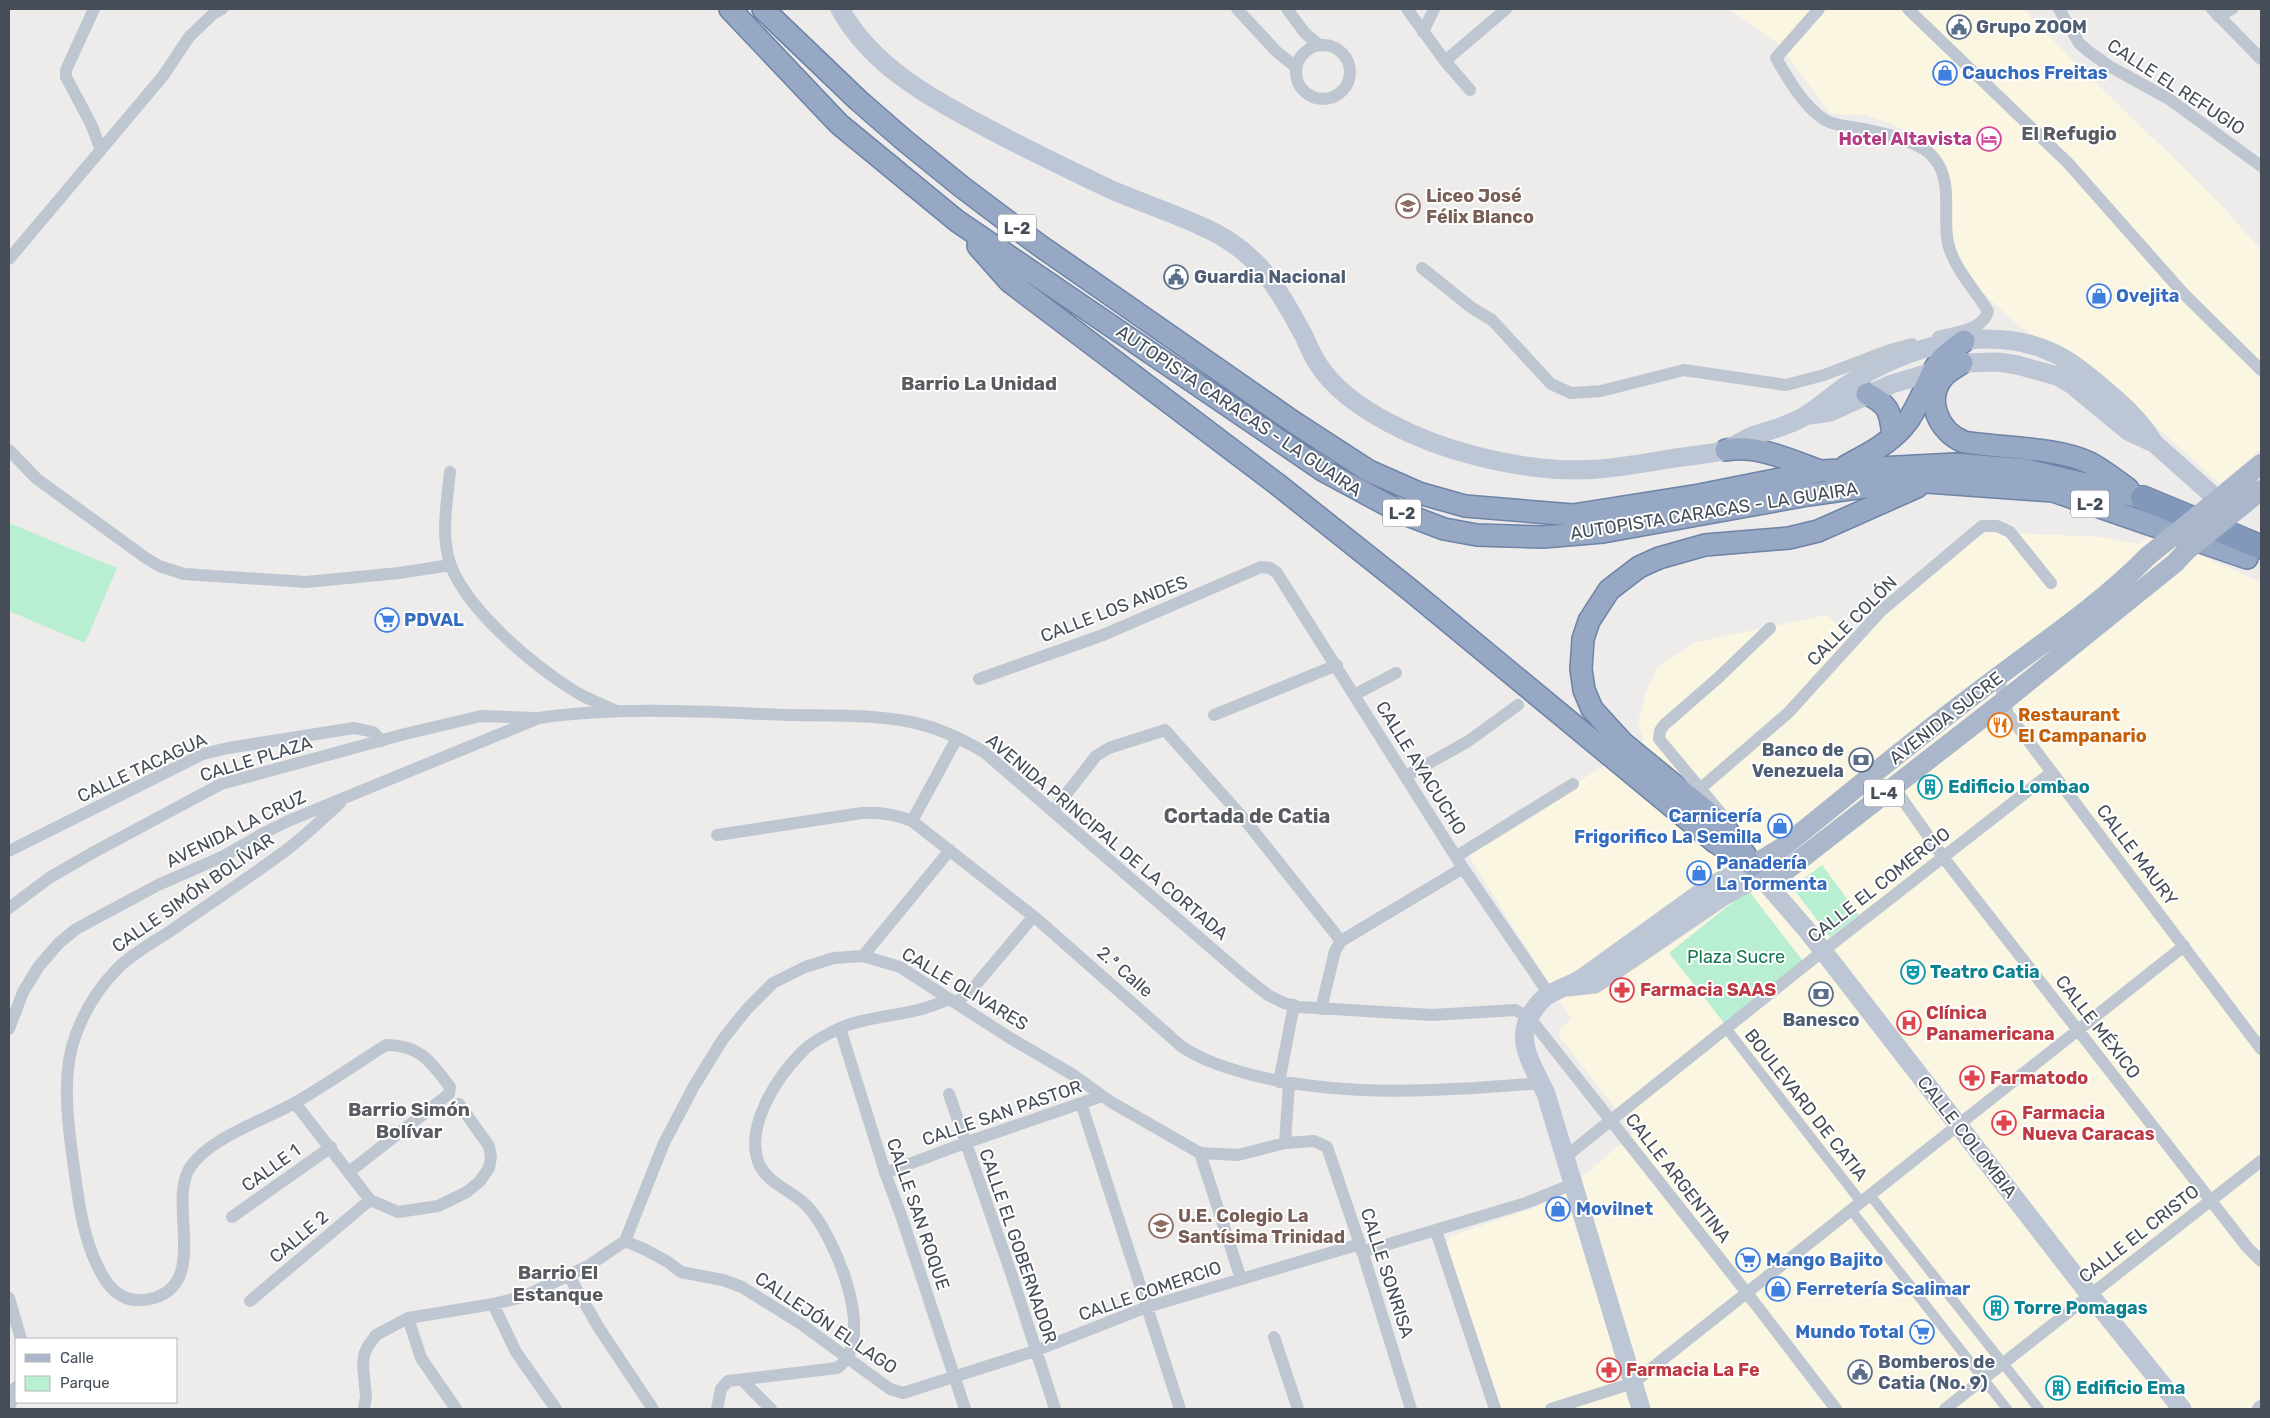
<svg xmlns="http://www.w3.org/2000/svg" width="2270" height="1418" viewBox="0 0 2270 1418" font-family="Rubik,sans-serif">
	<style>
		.commercial { fill: #fbf6e2 }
		.green { fill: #b8eed2 }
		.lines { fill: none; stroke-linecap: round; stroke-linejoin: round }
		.trunk-casing { stroke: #6d83a7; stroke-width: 24 }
		.motorway-casing { stroke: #6d83a7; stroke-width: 26 }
		.pedestrian { stroke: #bec6d1; stroke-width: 10 }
		.minor { stroke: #bec6d1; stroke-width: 12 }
		.tertiary { stroke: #bec6d1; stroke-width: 16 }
		.secondary { stroke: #bdc6d5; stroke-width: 19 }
		.primary { stroke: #aab7cb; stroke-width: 20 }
		.trunk { stroke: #96a8c3; stroke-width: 21 }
		.motorway { stroke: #8298bb; stroke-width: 24 }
		.primary-bridge { stroke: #aab7cb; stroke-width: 20 }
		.labels { text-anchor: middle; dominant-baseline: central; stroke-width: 4; stroke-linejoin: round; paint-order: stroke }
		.shield { fill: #fff; stroke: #7c828a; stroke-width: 1 }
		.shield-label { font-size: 16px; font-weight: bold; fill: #444d58 }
		.service-label { font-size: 18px; font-weight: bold; fill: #4e5e75; stroke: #fff; text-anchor: start }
		.shop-label { font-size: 18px; font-weight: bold; fill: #366cbe; stroke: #fff; text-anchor: start }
		.street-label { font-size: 18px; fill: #444d58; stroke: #fff }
		.hotel-label { font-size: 18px; font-weight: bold; fill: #b23c85; stroke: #fff; text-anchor: end }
		.education-label { font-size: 18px; font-weight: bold; fill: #785e54; stroke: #fff; text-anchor: start }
		.food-label { font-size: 18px; font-weight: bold; fill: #c56008; stroke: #fff; text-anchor: start }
		.culture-label { font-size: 18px; font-weight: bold; fill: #0d838f; stroke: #fff; text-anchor: start }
		.park-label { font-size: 18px; fill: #167851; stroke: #fff }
		.health-label { font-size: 18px; font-weight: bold; fill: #be3a42; stroke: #fff; text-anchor: start }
		.neighbourhood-label { font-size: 19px; font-weight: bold; fill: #585b60; stroke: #fff }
		.quarter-label { font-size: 20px; font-weight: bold; fill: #585b60; stroke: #fff }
	</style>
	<rect width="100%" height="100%" fill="#eeebeb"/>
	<path class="commercial" d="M1729,9H2024L2071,59L2212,195L2261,250V449L2220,484L2111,386L2071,358L2019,326L1970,281L1954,259L1945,172L1940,156L1926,141L1906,130L1866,115L1831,114L1777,43Z
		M1986,532L2104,537L2137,544L2152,534L2261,582V1409H1501L1445,1245L1451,1236L1556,1200L1634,1132L1559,1036L1560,1029L1571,1019L1467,853L1644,740L1638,722L1646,692L1656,670L1670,658L1697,642L1827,615L1849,638L1939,566Z"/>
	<path class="green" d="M9,523L117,568L85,643L9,611Z
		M1822,865L1859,915L1830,937L1792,887Z
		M1748,890L1803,961L1724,1023L1669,953Z"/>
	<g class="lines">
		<g class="trunk-casing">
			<path id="trunk" d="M730,9L839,124L957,221L1324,471L1402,513L1444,529L1477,535L1543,537L1603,532L1808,495L1878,485L1927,482L2053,491L2247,558
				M763,9L858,100L904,140L962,187L1039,245L1292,421L1369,471L1419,493L1465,506L1573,515L1699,495L1821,471L1955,464L2027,470L2143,498
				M978,246L1010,282L1277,484L1409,589L1715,842L1753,865
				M1962,363C1956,367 1948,371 1943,377C1924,400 1939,432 1964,442C2000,448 2057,447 2090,463C2103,470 2116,480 2128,489
				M1867,394C1890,405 1890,412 1893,436
				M1726,450C1757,444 1792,461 1820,471
				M1846,466C1866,455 1887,445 1903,427C1917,411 1923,390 1934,370C1940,358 1953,349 1964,341
				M1746,856L1723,825L1623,743L1592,709L1584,690L1581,669L1583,639L1589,621L1609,590L1639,567L1659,558L1705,545L1789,538L1818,531L1917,487"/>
		</g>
		<g class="motorway-casing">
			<path id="motorway" d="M2143,498L2261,547"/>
		</g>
		<path class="pedestrian" d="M1726,1028L1861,1202
			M1870,1195L2039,1409
			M1851,1210L2007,1409"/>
		<path class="minor" d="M94,9L66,70V77L91,124L101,150
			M1237,9L1277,52L1296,67
			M1287,9L1305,33L1319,45
			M1407,9L1445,61L1470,90
			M1819,9L1776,58C1788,79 1804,107 1825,120C1836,126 1846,126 1858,128C1879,132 1921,141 1934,158C1954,182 1942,215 1948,243C1953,267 1975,290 1988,311C1983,331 1955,332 1938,337
			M1908,9L2068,163L2183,293L2261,370
			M2059,9L2079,43L2088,51L2109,66L2169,99L2261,166
			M2212,9L2261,59
			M2218,16L2232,9
			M1423,32L1434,9
			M1296 72a27 27 0 1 1 54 0a27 27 0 1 1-54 0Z
			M1445,61L1506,9
			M9,259L163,76L189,37L213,14L222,9
			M1422,268L1472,308L1492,320L1551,384L1571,393L1601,391L1684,370L1786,385L1824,375L1887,351L1912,344
			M9,450L37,479L146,558L159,566L184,574L306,582L399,573L451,565
			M450,472C447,502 440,537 451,566C469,612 534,666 576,692C588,699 603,705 617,711
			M1998,676L2008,714L2261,1049
			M979,679L1103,635L1261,567L1270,568L1277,573L1463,868L1549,994
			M1354,695L1396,673
			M1214,715L1337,665
			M1406,776L1467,742L1518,705
			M1893,786L1943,857L2247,1247L2261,1261
			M1701,788L1788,713L1881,611L1982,526H1997L2010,532L2051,583
			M340,803C321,820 302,839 281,854C244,881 206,906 169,932C152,943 132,954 118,968C100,986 85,1010 76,1034C62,1070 67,1116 72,1153C77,1188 80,1223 93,1256C104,1283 119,1308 154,1298C210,1281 166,1201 191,1166C212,1136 266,1120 298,1101C327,1084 356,1064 386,1045C420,1045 430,1061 450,1087L449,1094L349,1172
			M1053,811L1096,756L1109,748L1165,730L1245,820L1341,941
			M1724,817L1659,739L1660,731L1664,725L1718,678L1770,628
			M912,821L957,738
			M717,835L862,813C880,812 895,814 912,821L1037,919L1181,1046C1203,1061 1227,1068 1252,1075C1346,1098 1445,1091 1541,1083
			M9,851L203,754L228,748L354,728L373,732L382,741
			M1457,856L1573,784
			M9,908L49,878L94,852L221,784L405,734L481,716L536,718
			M863,956L950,850
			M956,1003L974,987L1033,917
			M1321,1009L1335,951L1341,941L1463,868
			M840,1028L886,1175L902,1218L965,1409
			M9,1029L23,992L39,966L59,943L76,929L158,885L224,856L264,833L288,821L539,718C621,706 707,712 789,715C829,716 872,714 911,722C936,727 962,739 984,752L1245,977L1268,995L1284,1003L1300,1007L1432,1015L1515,1010L1529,1017L1747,1293L1836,1409
			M1279,1082L1294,1005
			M949,1094L1012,1276L1055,1409
			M295,1103L370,1200L398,1212L438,1206L467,1192L480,1181L489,1168L491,1157L489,1146L459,1104
			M1081,1103L1180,1409
			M1285,1143L1289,1083
			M1200,1153L1241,1279
			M1565,1157L1823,951L2052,772
			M885,1173L965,1143L1102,1096
			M232,1217L331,1147
			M1436,1231L1495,1409
			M625,1241L646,1250L668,1262L681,1272L723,1280L742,1287L801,1324L890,1389L903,1393L1035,1351L1147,1307L1360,1244
			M1362,1252L1526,1203L1573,1184
			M569,1276L599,1328L653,1409
			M9,1298L21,1339
			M250,1301L370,1200
			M493,1304L516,1352L556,1409
			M408,1318L421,1358L456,1409
			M1274,1337L1298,1409
			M744,1382L771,1409
			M9,1409L16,1387
			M364,1409L366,1396L363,1366L364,1355L368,1346L376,1335L408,1318L493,1304L523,1297L588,1266L625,1241L664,1143L694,1086L723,1039L747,1009L773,983L805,967L834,958L863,956L900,967L1010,1038L1075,1076L1111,1102L1200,1153L1238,1155L1285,1143L1314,1141L1327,1147L1360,1244L1411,1409
			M717,1409L721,1389L728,1381L837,1368C879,1340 834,1234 807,1206C793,1191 768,1184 759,1164C744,1127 777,1077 802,1052C809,1044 820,1038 830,1033C856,1018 889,1017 918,1010C929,1007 940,1003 950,999
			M1551,1409L1633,1383L2184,946
			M1945,1409L2261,1161"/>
		<path class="tertiary" d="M2260,1409L2261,1408"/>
		<path class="secondary" d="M840,9C873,68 931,98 989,129C1030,151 1072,171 1114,191C1143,203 1172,213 1201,226C1257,250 1276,285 1304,336C1308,345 1312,355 1318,364C1348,411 1424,443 1476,456C1515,466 1559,472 1599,469C1622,467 1646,463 1669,459C1686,456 1705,455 1722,451C1732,448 1741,441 1750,437C1769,430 1790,426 1808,414C1825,403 1840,388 1858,378C1913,345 1990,324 2051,352C2068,359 2082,371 2096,382C2120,402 2138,417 2154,443
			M1810,415L1830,412L1892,384L1962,363L1998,362L2017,365L2057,376L2071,384L2128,431L2154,443L2218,500
			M1568,987L1595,984L1724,896L1760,876L1806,929L2090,1295L2182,1409
			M1641,1409L1546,1094C1534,1067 1514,1042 1531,1014C1536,1006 1542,998 1550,994C1560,988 1571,985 1581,979L1710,886L1753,865"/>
		<path class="primary" d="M2244,504L2261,490
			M2210,506L2261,464
			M2148,556C2098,607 2036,647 1979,691C1912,741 1848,795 1783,847L1753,865L1760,876L1784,872L2004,701L2175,563L2186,551"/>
		<use href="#trunk" class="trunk"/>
		<use href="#motorway" class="motorway"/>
		<path class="primary-bridge" d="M2186,551L2244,504
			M2148,556L2210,506"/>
	</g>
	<defs>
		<g id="civic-ring" transform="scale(1.25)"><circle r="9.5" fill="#fff" stroke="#5c6f8a" stroke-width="1.5"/><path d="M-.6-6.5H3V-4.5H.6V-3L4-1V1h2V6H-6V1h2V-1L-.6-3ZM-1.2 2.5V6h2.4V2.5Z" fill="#5c6f8a"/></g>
		<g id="shop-ring" transform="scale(1.25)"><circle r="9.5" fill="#fff" stroke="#3f7fe0" stroke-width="1.5"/><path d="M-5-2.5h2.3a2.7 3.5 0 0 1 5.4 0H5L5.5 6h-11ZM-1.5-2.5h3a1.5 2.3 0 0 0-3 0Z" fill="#3f7fe0"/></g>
		<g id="hotel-ring" transform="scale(1.25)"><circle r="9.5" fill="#fff" stroke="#d1479c" stroke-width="1.5"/><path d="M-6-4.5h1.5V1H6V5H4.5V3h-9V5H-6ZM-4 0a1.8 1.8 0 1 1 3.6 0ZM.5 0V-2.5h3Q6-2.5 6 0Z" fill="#d1479c"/></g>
		<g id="school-ring" transform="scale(1.25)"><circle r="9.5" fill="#fff" stroke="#8d6e63" stroke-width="1.5"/><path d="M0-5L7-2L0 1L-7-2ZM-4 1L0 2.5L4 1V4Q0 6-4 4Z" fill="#8d6e63"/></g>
		<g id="supermarket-ring" transform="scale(1.25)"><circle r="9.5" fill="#fff" stroke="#3f7fe0" stroke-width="1.5"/><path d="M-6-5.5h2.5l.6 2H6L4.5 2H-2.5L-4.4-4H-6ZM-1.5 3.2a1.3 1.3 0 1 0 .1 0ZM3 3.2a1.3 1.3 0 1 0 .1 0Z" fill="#3f7fe0"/></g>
		<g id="restaurant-ring" transform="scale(1.25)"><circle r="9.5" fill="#fff" stroke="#e8710a" stroke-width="1.5"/><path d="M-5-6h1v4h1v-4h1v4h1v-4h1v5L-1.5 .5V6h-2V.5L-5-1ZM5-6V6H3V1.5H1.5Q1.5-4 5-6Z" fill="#e8710a"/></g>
		<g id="bank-ring" transform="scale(1.25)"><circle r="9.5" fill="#fff" stroke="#5c6f8a" stroke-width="1.5"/><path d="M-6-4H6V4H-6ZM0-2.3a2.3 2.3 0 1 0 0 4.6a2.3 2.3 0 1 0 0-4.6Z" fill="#5c6f8a"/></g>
		<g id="building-ring" transform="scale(1.25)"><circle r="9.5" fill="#fff" stroke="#0f9aa8" stroke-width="1.5"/><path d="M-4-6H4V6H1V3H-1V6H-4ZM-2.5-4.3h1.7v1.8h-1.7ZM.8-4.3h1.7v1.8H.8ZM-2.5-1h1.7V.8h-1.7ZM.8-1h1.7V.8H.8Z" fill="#0f9aa8"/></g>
		<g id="theatre-ring" transform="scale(1.25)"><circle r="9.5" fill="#fff" stroke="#0f9aa8" stroke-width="1.5"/><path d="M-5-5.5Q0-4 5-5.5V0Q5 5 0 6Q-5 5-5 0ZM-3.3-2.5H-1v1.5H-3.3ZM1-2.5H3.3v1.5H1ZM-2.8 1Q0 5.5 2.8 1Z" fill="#0f9aa8"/></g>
		<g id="pharmacy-ring" transform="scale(1.25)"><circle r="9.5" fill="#fff" stroke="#e0444e" stroke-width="1.5"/><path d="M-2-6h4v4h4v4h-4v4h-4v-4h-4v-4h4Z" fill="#e0444e"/></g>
		<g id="hospital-ring" transform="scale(1.25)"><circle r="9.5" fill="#fff" stroke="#e0444e" stroke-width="1.5"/><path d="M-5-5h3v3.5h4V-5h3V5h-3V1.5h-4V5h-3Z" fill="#e0444e"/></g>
	</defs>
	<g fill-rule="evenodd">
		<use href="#civic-ring" x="1959" y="27"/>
		<use href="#shop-ring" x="1945" y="73"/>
		<use href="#hotel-ring" x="1989" y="139"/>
		<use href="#school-ring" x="1408" y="206"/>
		<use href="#civic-ring" x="1176" y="277"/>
		<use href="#shop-ring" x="2099" y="296"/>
		<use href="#supermarket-ring" x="387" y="620"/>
		<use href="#restaurant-ring" x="2000" y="725"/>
		<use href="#bank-ring" x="1861" y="760"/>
		<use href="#building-ring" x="1930" y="787"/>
		<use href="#shop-ring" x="1780" y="826"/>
		<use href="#shop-ring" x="1699" y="873"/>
		<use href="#theatre-ring" x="1913" y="972"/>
		<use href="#pharmacy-ring" x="1622" y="990"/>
		<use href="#bank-ring" x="1821" y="994"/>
		<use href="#hospital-ring" x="1909" y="1023"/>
		<use href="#pharmacy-ring" x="1972" y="1078"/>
		<use href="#pharmacy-ring" x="2004" y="1123"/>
		<use href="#shop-ring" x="1558" y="1209"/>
		<use href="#school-ring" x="1161" y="1226"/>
		<use href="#supermarket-ring" x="1748" y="1260"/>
		<use href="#shop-ring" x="1778" y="1289"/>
		<use href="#building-ring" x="1996" y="1308"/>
		<use href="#supermarket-ring" x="1922" y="1332"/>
		<use href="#pharmacy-ring" x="1609" y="1370"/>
		<use href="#civic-ring" x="1860" y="1372"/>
		<use href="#building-ring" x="2058" y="1388"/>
	</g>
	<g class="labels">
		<g class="shield">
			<rect x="998" y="214.5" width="38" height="27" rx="4"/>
			<rect x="2071" y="490.5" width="38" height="27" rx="4"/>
			<rect x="1383" y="499.5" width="38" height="27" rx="4"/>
			<rect x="1864" y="779.5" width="40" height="27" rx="4"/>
		</g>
		<g class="shield-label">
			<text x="1017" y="228">L-2</text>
			<text x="2090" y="504">L-2</text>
			<text x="1402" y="513">L-2</text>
			<text x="1884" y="793">L-4</text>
		</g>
		<g class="service-label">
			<text x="1976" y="27">Grupo ZOOM</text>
			<text x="1194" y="277">Guardia Nacional</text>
			<text x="1844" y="750" text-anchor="end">Banco de<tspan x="1844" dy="21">Venezuela</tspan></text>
			<text x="1821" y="1020" text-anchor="middle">Banesco</text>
			<text x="1878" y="1362">Bomberos de<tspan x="1878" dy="21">Catia (No. 9)</tspan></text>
		</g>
		<g class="shop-label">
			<text x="1962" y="73">Cauchos Freitas</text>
			<text x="2116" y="296">Ovejita</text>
			<text x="404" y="620">PDVAL</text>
			<text x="1762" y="816" text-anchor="end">Carnicería<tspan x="1762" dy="21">Frigorifico La Semilla</tspan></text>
			<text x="1716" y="863">Panadería<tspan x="1716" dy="21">La Tormenta</tspan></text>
			<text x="1576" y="1209">Movilnet</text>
			<text x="1766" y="1260">Mango Bajito</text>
			<text x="1796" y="1289">Ferretería Scalimar</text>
			<text x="1904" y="1332" text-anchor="end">Mundo Total</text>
		</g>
		<g class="street-label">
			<text transform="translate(2176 87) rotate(33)">CALLE EL REFUGIO</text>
			<text transform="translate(1239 411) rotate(34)">AUTOPISTA CARACAS - LA GUAIRA</text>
			<text transform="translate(1714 511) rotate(-9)">AUTOPISTA CARACAS - LA GUAIRA</text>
			<text transform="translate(1114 609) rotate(-21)">CALLE LOS ANDES</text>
			<text transform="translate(1852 621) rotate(-45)">CALLE COLÓN</text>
			<text transform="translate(1946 718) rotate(-38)">AVENIDA SUCRE</text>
			<text transform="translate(256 759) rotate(-17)">CALLE PLAZA</text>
			<text transform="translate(142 768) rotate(-25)">CALLE TACAGUA</text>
			<text transform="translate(1421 768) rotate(58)">CALLE AYACUCHO</text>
			<text transform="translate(236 829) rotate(-26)">AVENIDA LA CRUZ</text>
			<text transform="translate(1107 837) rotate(40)">AVENIDA PRINCIPAL DE LA CORTADA</text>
			<text transform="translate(2137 855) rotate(53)">CALLE MAURY</text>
			<text transform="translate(1879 885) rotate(-38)">CALLE EL COMERCIO</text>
			<text transform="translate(193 893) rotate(-35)">CALLE SIMÓN BOLÍVAR</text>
			<text transform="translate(1125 972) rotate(41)">2.ª Calle</text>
			<text transform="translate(965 989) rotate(31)">CALLE OLIVARES</text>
			<text transform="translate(2098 1027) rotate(52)">CALLE MÉXICO</text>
			<text transform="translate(1806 1105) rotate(52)">BOULEVARD DE CATIA</text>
			<text transform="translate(1002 1113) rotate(-19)">CALLE SAN PASTOR</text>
			<text transform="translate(1967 1137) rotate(52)">CALLE COLOMBIA</text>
			<text transform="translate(271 1168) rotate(-36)">CALLE 1</text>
			<text transform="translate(1678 1178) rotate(52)">CALLE ARGENTINA</text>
			<text transform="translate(918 1214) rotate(71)">CALLE SAN ROQUE</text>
			<text transform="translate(2139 1234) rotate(-38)">CALLE EL CRISTO</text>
			<text transform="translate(299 1237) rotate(-40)">CALLE 2</text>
			<text transform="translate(1018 1246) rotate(71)">CALLE EL GOBERNADOR</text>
			<text transform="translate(1387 1273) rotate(72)">CALLE SONRISA</text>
			<text transform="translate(1150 1291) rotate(-19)">CALLE COMERCIO</text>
			<text transform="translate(826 1323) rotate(34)">CALLEJÓN EL LAGO</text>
		</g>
		<g class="hotel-label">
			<text x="1972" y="139">Hotel Altavista</text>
		</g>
		<g class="education-label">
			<text x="1426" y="196">Liceo José<tspan x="1426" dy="21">Félix Blanco</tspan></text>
			<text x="1178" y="1216">U.E. Colegio La<tspan x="1178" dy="21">Santísima Trinidad</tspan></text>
		</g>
		<g class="food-label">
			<text x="2018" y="715">Restaurant<tspan x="2018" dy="21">El Campanario</tspan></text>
		</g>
		<g class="culture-label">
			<text x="1948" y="787">Edificio Lombao</text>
			<text x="1930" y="972">Teatro Catia</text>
			<text x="2014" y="1308">Torre Pomagas</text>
			<text x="2076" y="1388">Edificio Ema</text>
		</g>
		<g class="park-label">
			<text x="1736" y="957">Plaza Sucre</text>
		</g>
		<g class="health-label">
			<text x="1640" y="990">Farmacia SAAS</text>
			<text x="1926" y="1013">Clínica<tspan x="1926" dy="21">Panamericana</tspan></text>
			<text x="1990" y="1078">Farmatodo</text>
			<text x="2022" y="1113">Farmacia<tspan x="2022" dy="21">Nueva Caracas</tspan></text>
			<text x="1626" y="1370">Farmacia La Fe</text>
		</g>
		<g class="neighbourhood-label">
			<text x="2069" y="133">El Refugio</text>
			<text x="979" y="383">Barrio La Unidad</text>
			<text x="409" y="1109">Barrio Simón<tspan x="409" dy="22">Bolívar</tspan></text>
			<text x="558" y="1272">Barrio El<tspan x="558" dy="22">Estanque</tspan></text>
		</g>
		<g class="quarter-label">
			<text x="1247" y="816">Cortada de Catia</text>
		</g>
	</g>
	<rect width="2270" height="1418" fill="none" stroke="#444d58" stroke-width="20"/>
	<rect x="15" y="1338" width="162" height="65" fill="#ffffff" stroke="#b4b8bc"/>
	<rect x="25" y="1354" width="25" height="8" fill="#aab7cb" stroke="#b4b8bc"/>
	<text x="60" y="1363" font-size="15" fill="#444d58">Calle</text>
	<rect x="25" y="1376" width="25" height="15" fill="#b8eed2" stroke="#b4b8bc"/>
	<text x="60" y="1388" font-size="15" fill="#444d58">Parque</text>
</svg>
